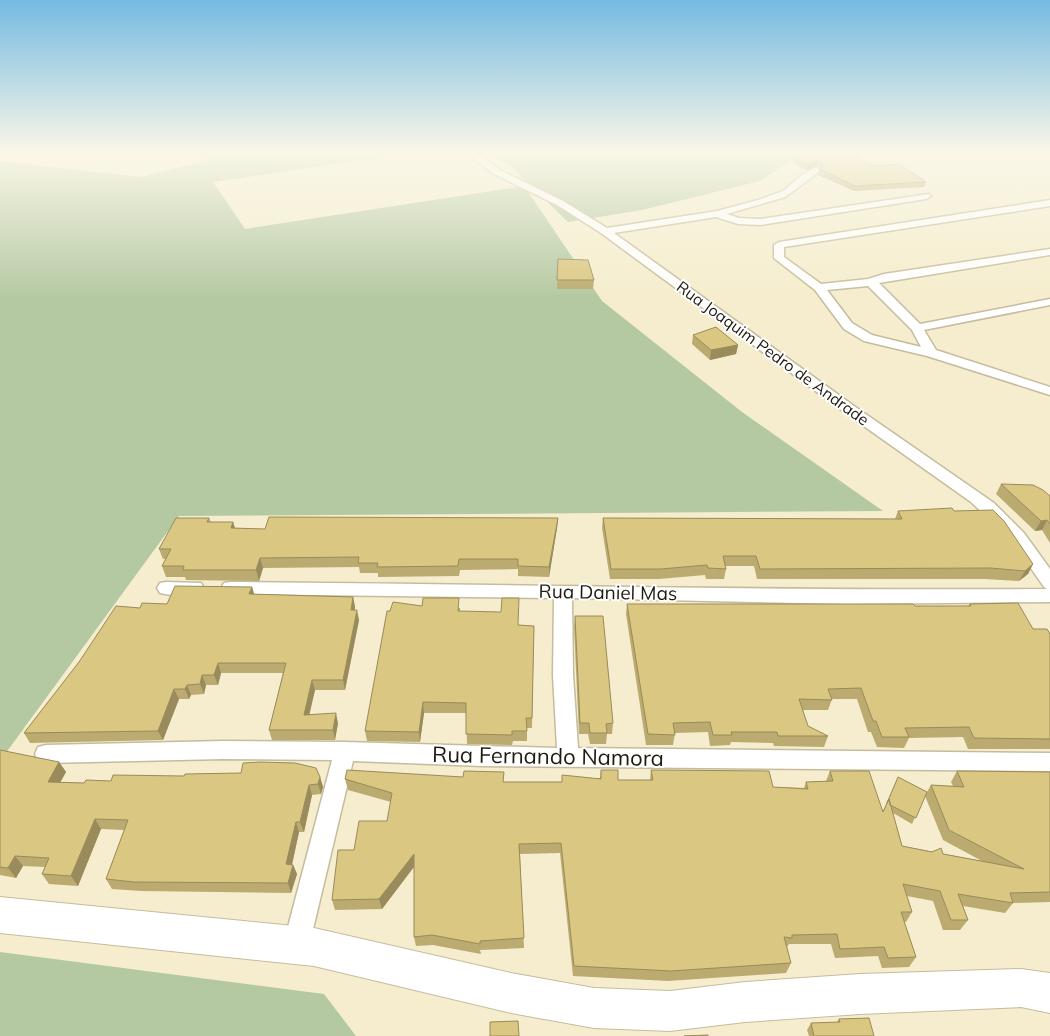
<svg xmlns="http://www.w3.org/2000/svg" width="1050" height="1036" viewBox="0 0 1050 1036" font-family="Mulish,sans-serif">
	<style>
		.green { fill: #b4c9a2 }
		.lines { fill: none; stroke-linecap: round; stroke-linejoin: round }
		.street-casing { stroke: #c5bc9e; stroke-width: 3 }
		.secondary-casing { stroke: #c5bc9e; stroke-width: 2 }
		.street { fill: #fff; fill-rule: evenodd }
		.secondary { fill: #fff; fill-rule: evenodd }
		.wall { fill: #bbab70; fill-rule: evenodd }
		.shaded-wall { fill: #998b5b }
		.building { fill: #dac782; stroke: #998b5b }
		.labels { text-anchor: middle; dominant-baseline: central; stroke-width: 4; stroke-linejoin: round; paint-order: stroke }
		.far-street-label { font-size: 16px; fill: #1f1b10; stroke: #fff }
		.street-label { font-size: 19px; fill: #1f1b10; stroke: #fff }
		.near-street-label { font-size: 22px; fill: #1f1b10; stroke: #fff }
	</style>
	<rect width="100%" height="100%" fill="#f5edcd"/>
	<path class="green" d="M234,153H409L213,182L245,229L524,186L602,301L742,412L883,511L179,516L0,761V161L141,177Z
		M488,153H842L792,160L760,181L642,210L568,222L508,164Z
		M0,952L324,994L356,1036H0Z"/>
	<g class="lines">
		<g class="street-casing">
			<path id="street" d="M467,153H477L500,170L563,201L607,228L717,211L758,200L783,191L803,174L816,167L820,170L819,172L785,197L727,214L739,218L760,219L929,194L931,196L926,199L760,225L738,224L716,217L614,233L854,406L994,503L1024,533L1050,569V602L848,604L572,598L573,675L578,748L1050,753V771L482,766L353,761L309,946L305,955L296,959L287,955L283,946L332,760L223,759L46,763L38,761L35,754L38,747L46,745L223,741L345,742L557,748L553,675L554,598L230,594L224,593L221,588L224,583L230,582C503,584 775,591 1047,589L1044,587L1012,541L971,502L844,412L601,233L557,205L494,174Z
				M1050,200V206L784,247V257L821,284L868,279L884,274L1050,249V255L879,283L920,324L1050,299V305L924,330L936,350L1050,387V395L927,356L864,341L844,329L815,290L774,258V245L779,242ZM868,286L912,330L921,347L872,335L852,323L827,290Z
				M166,582L201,583L204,588L201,593C189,596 172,596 160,593L157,588L160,583Z"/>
		</g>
		<g class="secondary-casing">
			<path id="secondary" d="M0,897L314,928L511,973L594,988L670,991L745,982L860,974L1021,969L1050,973V1013L1021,1007L860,1014L745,1022L670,1031L594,1028L511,1013L314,966L0,933Z"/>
		</g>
		<use href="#street" class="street"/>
		<use href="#secondary" class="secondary"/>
	</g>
	<path class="wall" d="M794,158L875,166L926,182L924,187L854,191L818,175L820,168L817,166L807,170L793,163Z
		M558,259L594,280L593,289H557Z
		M693,335L738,345L736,354L710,360L692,344Z
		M1001,484L1050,496V543L1042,530L1035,531L996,494Z
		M898,511H954L1033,564L1028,574L1019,581L985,579H757L754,566H726V569L724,579H706L705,575L659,579H610L602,528L603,518L895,519Z
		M209,518L211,522H233L235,528L265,529L558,518L557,528L549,577L518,576V569L460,570L459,576L378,577V573H360L359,567L263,568L259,581L186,580L185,577H166L162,566L166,559H163L159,549Z
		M252,587L254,594L353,597L355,607V610L359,620L345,690H315L309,714L338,723L335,740H272L269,730L283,673H221L218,685H206L204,694L191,695L189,699H179L163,740L30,743L24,733L79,662L140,608L167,604Z
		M627,604L915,606H968L970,604L1033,629L1050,634V749H968L963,737L909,738L904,748L877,747L871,732H868L857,699H832L828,710H803L808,726L828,736L824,747L774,746L773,743L731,742L730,745L710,746L708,732L675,733L673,745H646L626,614Z
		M422,606L460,608V611L519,625L534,626L532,728H527V741H513L512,745L467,744L466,713H424L420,742L367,741L365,731L390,611Z
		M575,616L613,723L612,734H607L606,744H590L588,734H579L574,627Z
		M0,750L59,762L66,772L60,782L84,783L111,781L184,776L320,777L323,787L321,794L312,795L304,832H299L292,864L293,865L297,874L291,893L141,891L112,889L106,879L124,830L101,829L78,886L49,884L42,874L45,867L23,866L16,878L0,875Z
		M601,770L618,780H650L651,770L773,787L804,788L806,782L826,781L830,771L883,811L898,777L927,792L931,785L953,786L951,782L957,771L1050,772V902L1013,903L1005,913L963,906L968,920L960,930H943L933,901L907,896L912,912L906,922H904L916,957L909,967L882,968L878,956L835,958L831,944H789L787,947L791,963L786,973L668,981L573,976L560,853L520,854L524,948L480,950L481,954L433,945L416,946L414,937V867L382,909L335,910L332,900L354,850L387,821L391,802L348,790L345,779L463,777L504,782H562L600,778ZM925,796L943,840L982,861L902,846L893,813L912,824Z
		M839,1019L874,1036H809L807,1030L811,1023L837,1022Z"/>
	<path class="shaded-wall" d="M200,153H213L201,156Z
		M818,160L817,166L807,170L808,164Z
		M738,345L736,354L710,360L711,350Z
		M558,518L557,528L549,577V567Z
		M1047,520L1042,530L1035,531L1041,521Z
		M233,522L236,532L231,528Z
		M260,558L263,568L259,581L256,570Z
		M1033,564L1028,574L1019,581L1025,571Z
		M252,587L255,597L249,594Z
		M353,597L355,607L353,620L351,610Z
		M357,610L359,620L345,690L343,680Z
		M218,663L221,673L218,685L214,675Z
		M202,675L206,685L204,694L200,684Z
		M312,680L315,690L307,725L304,715Z
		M187,685L191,695L189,699L185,689Z
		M174,689L179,699L163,740L158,731Z
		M423,702L424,713L420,742L419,732Z
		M336,713L338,723L335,740L333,730Z
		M59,762L66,772L55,792L48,782Z
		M320,777L323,787L321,794L318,784Z
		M309,785L312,795L304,832L300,822Z
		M95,819L101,829L78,886L71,876Z
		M296,822L299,832L290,874L286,864Z
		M414,854L416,864L382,909L379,899Z
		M15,856L23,866L16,878L8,868Z
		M293,865L297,874L291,893L288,883Z"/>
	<path class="building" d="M819,153H845L875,166L899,164L926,182L855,186L820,169L823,164L818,160L808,164L794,158Z
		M558,259L588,260L594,280H557Z
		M716,327L738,345L711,350L693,335Z
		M1001,484L1033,485L1043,490L1050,496V524L1047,520L1041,521Z
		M952,508L954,511L993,510L1004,521L1033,564L1025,571L990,568L760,569L756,556H723L726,569L708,568L707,565L661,569H611L603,518L902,519L898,511Z
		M269,517L558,518L549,567L518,566V559H459L458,566L377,567L378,563H358L359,557L260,558L256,570H183L184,566H162L171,549H159L176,518H209L207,522H233L231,528L265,529Z
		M175,586L252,587L249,594L353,597L351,610H357L343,680H312L304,715L336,713L333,730H269L286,663H218L214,675H202L200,684L187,685L185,689H174L158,731L24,733L79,662L116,606L140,608L142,603L167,604Z
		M423,598H459L458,611L501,612L502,598H519L518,625L534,626L532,718H526L527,731H512V735L466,734V703L423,702L419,732L365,731L387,611H390L393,602L422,606Z
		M1018,603L1033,629H1047L1050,634V739L974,738L969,727L905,728L909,737H882L876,721H873L861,688L828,689L832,700L799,699L808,726L828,736H778L777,732H731L732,735H713L710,722L673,723L675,735L648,734L627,604H913L915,606H971L970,604Z
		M575,616H603L613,723L606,724L607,733H590L589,723H580Z
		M0,750L59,762L48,782L84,783L86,780L111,781L113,775L184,776L185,774L241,773L243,763L260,762L295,763L316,768L320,777L318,784L309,785L300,822H296L286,864L293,865L288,883L134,882L106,879L128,820L95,819L71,876L42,874L49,858L15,856L8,868L0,867Z
		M347,770L463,777L464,771L504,772L503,782H562V775L601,779V770H618V780H653L651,770L769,771L773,787L808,789L806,782L833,781L830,771H869L883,812L889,799L902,846L932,852L941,848L943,854L1024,869L949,830L931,785L964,787L957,771L1050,772V892L1010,893L1013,903L958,894L968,920H951L940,891L903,884L912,912H901L916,957L888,958L884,947L840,949L837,934L792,935V938L784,937L791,963L671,971L574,966L561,843L519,844L524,938L480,941V944L432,935L414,937V854L379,899L332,900L338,850H354L359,821H387L392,793L345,779Z
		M898,777L927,792L916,818L890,805L889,799L887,803Z
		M869,1018L874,1036H814L811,1023L840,1022L839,1019Z
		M518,1021L519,1036H490V1022Z
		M708,1035V1036H684Z"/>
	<linearGradient id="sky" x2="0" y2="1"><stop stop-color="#75bae1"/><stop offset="0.51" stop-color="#faf7e8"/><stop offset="1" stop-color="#faf7e8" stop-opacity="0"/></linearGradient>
	<rect width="1050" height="298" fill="url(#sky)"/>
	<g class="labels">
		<g class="far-street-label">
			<text transform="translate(773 353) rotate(36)">Rua Joaquim Pedro de Andrade</text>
		</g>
		<g class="street-label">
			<text transform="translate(608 592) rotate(1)">Rua Daniel Mas</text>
		</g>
		<g class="near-street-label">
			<text transform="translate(548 756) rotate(1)">Rua Fernando Namora</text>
		</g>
	</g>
</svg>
